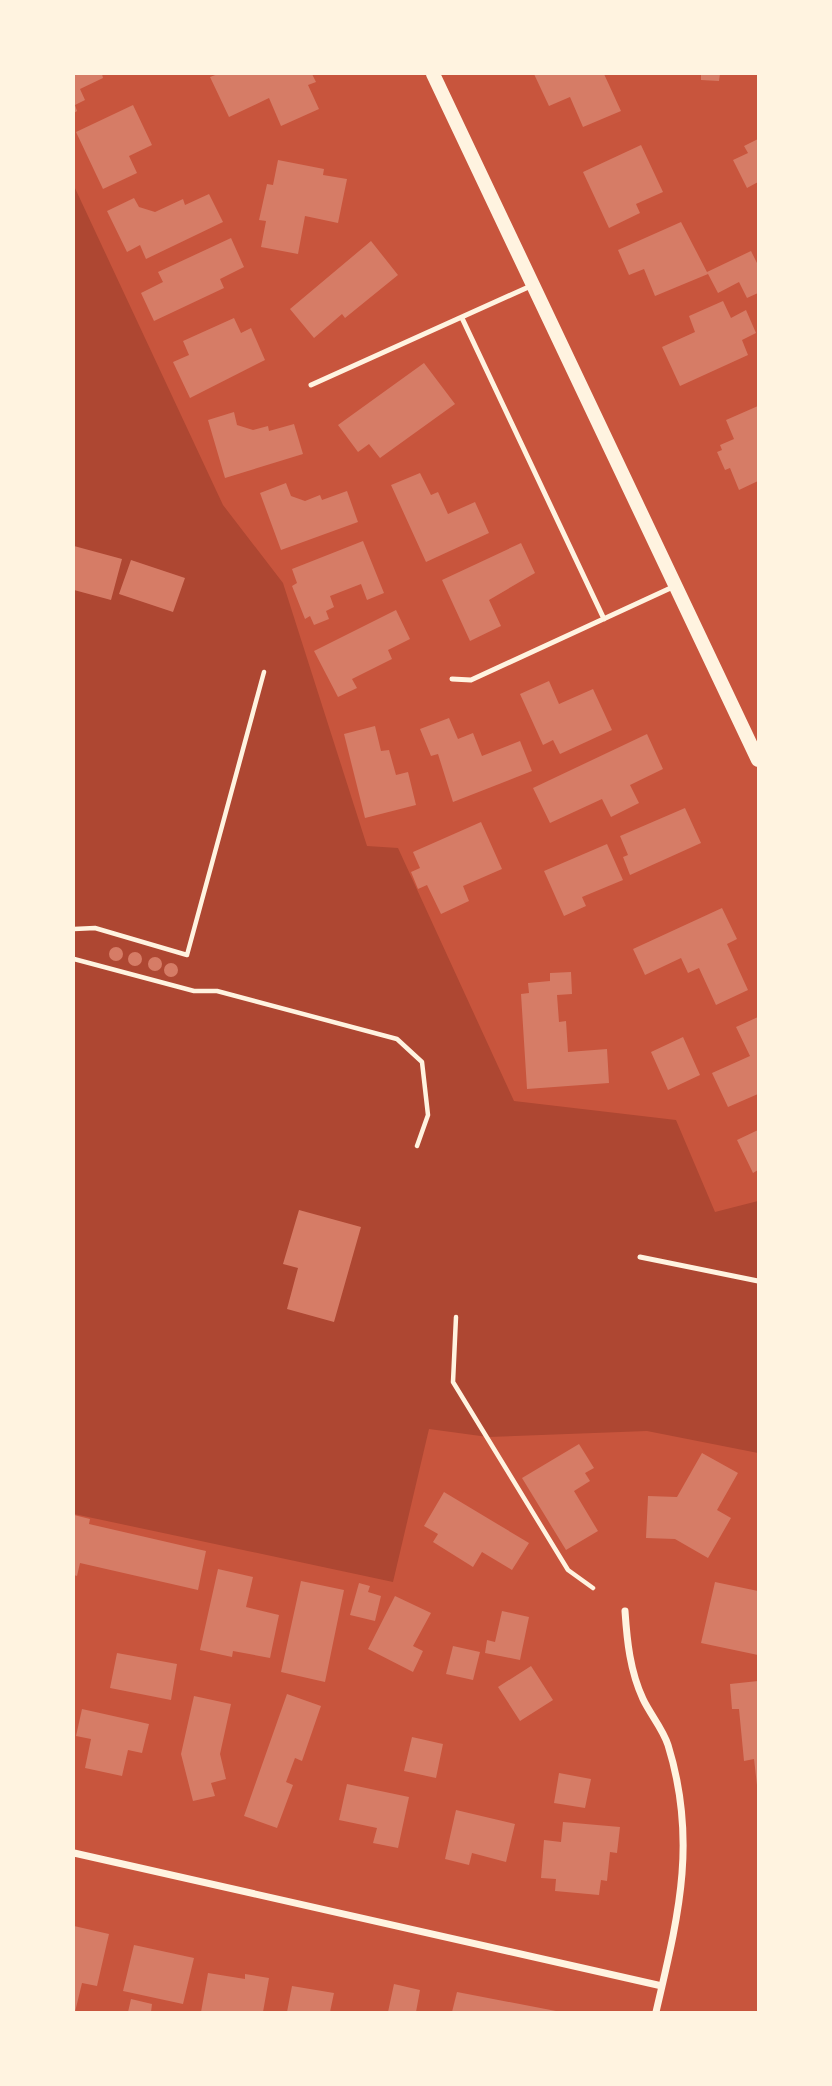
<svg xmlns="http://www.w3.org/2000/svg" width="832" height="2086" viewBox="0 0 832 2086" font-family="Georgia,serif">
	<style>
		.green { fill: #ae4732 }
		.building { fill: #d67c66 }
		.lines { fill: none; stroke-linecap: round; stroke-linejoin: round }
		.path { stroke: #fff3e0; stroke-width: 4.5 }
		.service { stroke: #fff3e0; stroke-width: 5 }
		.minor { stroke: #fff3e0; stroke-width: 7 }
		.secondary { stroke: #fff3e0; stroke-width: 14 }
	</style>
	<rect width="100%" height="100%" fill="#c8553d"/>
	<path class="green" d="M74,186L223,505L283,583L367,846L398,848L514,1101L676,1120L715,1212L758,1201V1453L647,1431L488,1437L429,1429L393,1582L74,1514Z"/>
	<path class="building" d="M74,74H102L103,78L80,89L85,100L75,105L77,111L74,113Z
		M218,74H312L316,82L308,85L319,109L281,126L269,98L229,117L210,77Z
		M534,74H604L621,111L583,127L570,97L549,106Z
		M701,74H720L719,81L701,80Z
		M133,105L152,145L129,156L137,173L103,189L76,132Z
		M758,139V182L747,188L733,160L748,153L744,146Z
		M641,145L663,192L636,204L640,213L609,228L583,172Z
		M278,160L324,169L323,175L347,179L338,223L305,216L298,254L261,247L266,221L259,220L267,184L273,185Z
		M209,194L223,222L146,259L140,245L127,252L107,211L134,198L139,207L155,212L183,199L185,205Z
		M681,222L708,274L655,296L644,269L629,275L618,250Z
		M231,238L244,267L220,279L224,288L154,321L141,293L163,282L158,272Z
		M371,241L398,275L345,318L342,314L314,338L290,309Z
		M751,251L758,265V293L747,298L739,282L718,293L707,272Z
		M723,301L731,318L746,310L756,333L742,340L748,355L680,386L662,347L695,332L689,316Z
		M234,318L241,333L251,328L265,360L190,398L173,362L189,355L183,341Z
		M424,363L455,404L380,458L369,444L358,452L338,425Z
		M758,406V481L739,490L730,468L725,470L717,452L722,450L720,445L734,439L726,420Z
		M234,412L237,425L253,430L268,426L269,431L294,424L303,454L225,478L208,420Z
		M420,473L431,495L438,492L448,514L475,502L489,533L426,562L391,485Z
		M286,483L291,496L305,501L320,495L322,500L347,491L358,522L281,550L260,493Z
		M363,541L384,593L367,600L361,584L330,596L334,607L326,611L329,619L314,625L310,616L305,619L292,586L297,583L292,569Z
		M521,543L535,573L489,600L501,626L470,641L442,580Z
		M74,546L122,559L111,600L74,590Z
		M131,560L185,578L173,612L119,594Z
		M396,610L410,639L388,650L392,659L352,679L357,688L338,697L314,651Z
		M549,681L559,704L593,689L612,730L560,754L553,740L543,745L520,694Z
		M449,718L458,739L473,733L482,756L520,741L532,771L453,802L438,754L431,756L420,729Z
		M375,726L381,751L389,750L396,775L408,772L416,805L365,818L344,734Z
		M647,734L663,769L630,785L639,803L611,817L602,799L550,823L533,788Z
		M685,808L701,843L630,875L623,857L628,855L620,836Z
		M481,822L502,869L463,886L469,901L441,914L427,885L418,889L411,872L420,868L413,852Z
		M607,844L623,880L582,897L586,906L564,916L544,871Z
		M722,908L737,939L727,944L748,990L716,1005L699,968L688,973L681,958L645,975L633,949Z
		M109 954a7 7 0 1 1 14 0a7 7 0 1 1-14 0Z
		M128 959a7 7 0 1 1 14 0a7 7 0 1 1-14 0Z
		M148 964a7 7 0 1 1 14 0a7 7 0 1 1-14 0Z
		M164 970a7 7 0 1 1 14 0a7 7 0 1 1-14 0Z
		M571,972L572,994L557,995L559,1022L566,1021L568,1052L607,1049L609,1083L527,1089L521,994L529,993L528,983L550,981V973Z
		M758,1017V1094L728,1107L712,1073L750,1056L736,1027Z
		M683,1037L700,1075L668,1090L651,1052Z
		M758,1130V1170L753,1173L737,1140Z
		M299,1210L361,1227L334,1322L287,1309L298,1268L283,1264Z
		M579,1444L594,1468L585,1473L590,1481L574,1491L598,1531L566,1550L522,1478Z
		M702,1453L738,1473L717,1510L731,1518L708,1558L675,1539L646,1538L648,1496L677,1497Z
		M444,1492L529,1543L512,1570L482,1552L473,1567L433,1542L438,1534L424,1526Z
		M74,1515L90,1519L89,1524L206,1551L198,1590L80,1563L77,1576L74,1575Z
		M218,1569L253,1577L246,1607L279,1615L270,1658L233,1651L232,1657L200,1650Z
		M301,1581L344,1590L325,1682L281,1672Z
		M715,1582L758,1591V1655L701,1643Z
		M359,1583L370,1586L368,1592L381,1596L375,1621L350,1615Z
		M395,1596L431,1613L413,1646L423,1651L413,1672L368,1649Z
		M502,1611L529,1617L520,1660L485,1653L487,1640L495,1642Z
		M453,1646L480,1652L473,1680L446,1674Z
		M117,1653L177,1664L171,1700L110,1688Z
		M531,1666L553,1700L520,1721L498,1687Z
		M758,1681V1785H757L754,1759L744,1761L739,1709H732L730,1684Z
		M287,1694L321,1706L302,1761L295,1758L286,1782L293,1785L277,1828L244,1816Z
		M194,1696L231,1704L220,1754L226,1779L211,1783L215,1796L193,1801L181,1754Z
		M82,1709L149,1724L142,1753L128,1750L122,1776L85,1768L91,1739L76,1736Z
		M412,1737L443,1744L436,1778L404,1771Z
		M559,1773L591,1779L585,1808L554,1803Z
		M347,1784L409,1797L398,1848L373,1843L377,1828L339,1820Z
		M456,1810L515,1824L506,1862L472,1853L469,1865L445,1859Z
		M563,1822L620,1827L617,1853L610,1852L607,1881L601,1880L599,1895L555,1891L556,1879L541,1878L544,1840L561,1842Z
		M74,1926L109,1934L97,1986L82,1983L75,2012Z
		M134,1945L194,1958L183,2004L123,1991Z
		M208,1973L245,1979V1974L269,1978L263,2012H201Z
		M394,1984L420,1990L416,2012H388Z
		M292,1986L334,1993L330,2012H287Z
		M457,1992L556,2011V2012H452Z
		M131,1999L152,2004L151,2012H128Z"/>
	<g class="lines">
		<path class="path" d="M74,929L95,928L187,955L264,672
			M74,959L194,991H217L397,1039L422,1062L428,1115L417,1146
			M456,1317L453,1382L568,1570L593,1588"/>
		<path class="service" d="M462,318L604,619
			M311,385L533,285
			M452,679L471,680L675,586
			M640,1257L758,1281"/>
		<path class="minor" d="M625,1611C627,1641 630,1671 643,1699C650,1714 663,1729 668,1745C698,1842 678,1917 656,2012
			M74,1853L662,1986"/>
		<path class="secondary" d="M433,74L758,760"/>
	</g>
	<rect width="832" height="2086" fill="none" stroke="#fff3e0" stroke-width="150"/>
</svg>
